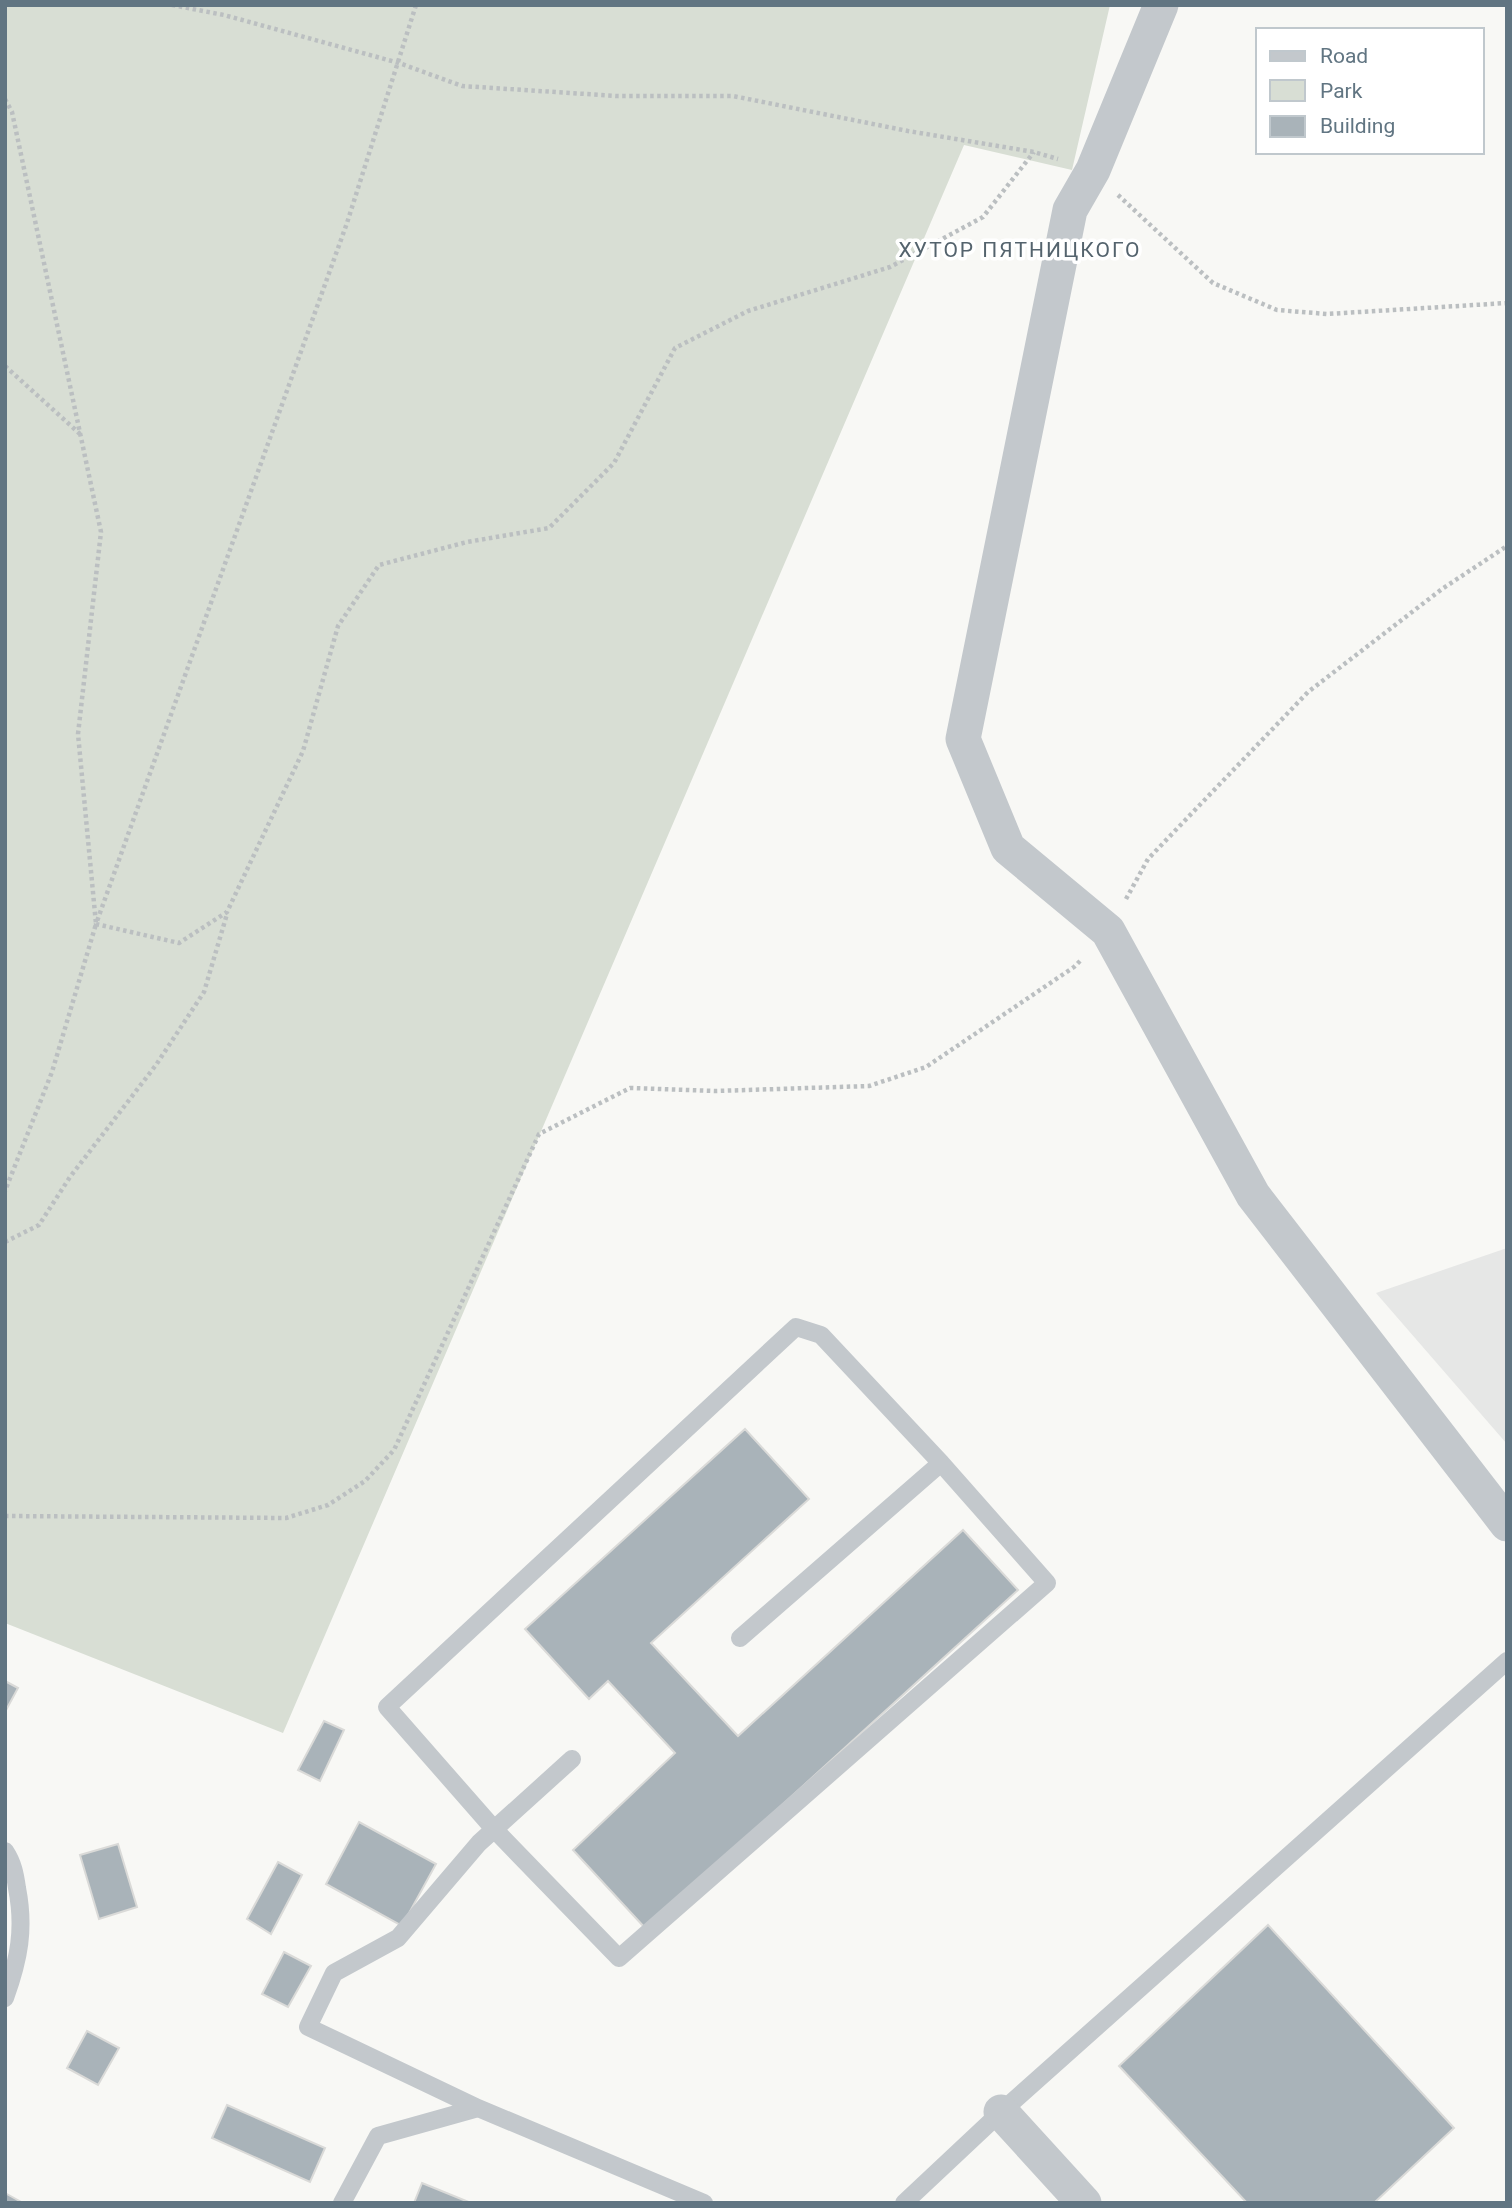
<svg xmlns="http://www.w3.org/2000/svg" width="1512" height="2208" viewBox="0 0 1512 2208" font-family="Roboto,sans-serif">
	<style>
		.built { fill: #e6e7e6 }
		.green { fill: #d8ded4 }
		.building { fill: #a9b3b9; stroke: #dadad8; stroke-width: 2 }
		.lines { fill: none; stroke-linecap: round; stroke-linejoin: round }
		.path { stroke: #bbbfc1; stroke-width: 4.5; stroke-dasharray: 3.5 3.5; stroke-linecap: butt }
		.lane { stroke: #c3c8cc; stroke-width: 18 }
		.street { stroke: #c3c8cc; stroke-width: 35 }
		.labels { text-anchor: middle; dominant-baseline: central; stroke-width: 7; stroke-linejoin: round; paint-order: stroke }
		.neighbourhood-label { font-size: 21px; letter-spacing: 2px; fill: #54636d; stroke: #fff }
	</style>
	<rect width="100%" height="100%" fill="#f8f8f5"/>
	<path class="built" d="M1507,1248V1444L1376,1293Z"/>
	<path class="green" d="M5,5H1110L1072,170L964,145L283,1733L5,1623Z"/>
	<path class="building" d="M745,1429L809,1499L651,1643L738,1736L963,1530L1018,1590L646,1929L573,1850L675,1753L608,1681L589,1699L525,1629Z
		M5,1681L18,1688L5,1712Z
		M324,1721L344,1730L320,1781L298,1770Z
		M359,1822L436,1864L402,1926L326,1884Z
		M118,1844L137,1907L99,1919L80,1855Z
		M278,1862L302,1875L271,1934L247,1919Z
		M1268,1925L1454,2128L1374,2203H1247L1119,2066Z
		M284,1952L311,1966L288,2007L262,1994Z
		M87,2031L119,2048L98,2085L67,2068Z
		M227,2105L325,2148L310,2182L212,2138Z
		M422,2183L471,2203H414Z
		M5,2193L23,2203H5Z"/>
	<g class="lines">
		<path class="path" d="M172,5L224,15L399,63L462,86L617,96H733L908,131L1034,152L1058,159
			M416,5L347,223L96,924L179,943L227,912L303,751L338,626L379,565L467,542L549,528L614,463L675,348L748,311L890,267L983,217L1034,152
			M5,99L12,112L101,532L78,734L96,924L52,1072L5,1191
			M1118,195L1213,283L1277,310L1327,314L1507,303
			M5,366L80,434
			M1126,899L1148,859L1308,692L1442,589L1507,546
			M5,1242L39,1225L70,1177L156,1065L204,992L227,914
			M5,1516L286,1518L328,1505L365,1481L394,1450L539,1134L630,1088L716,1091L869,1086L926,1067L1074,967L1082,959"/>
		<path class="lane" d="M740,1638L941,1463L1047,1583L619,1958L494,1829L387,1707L796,1327L821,1335L941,1463
			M5,1851C13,1863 15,1874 17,1888C25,1929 19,1959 5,1998
			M478,2108L308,2027L334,1973L398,1938L479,1843L572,1759
			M342,2203L378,2136L478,2108L704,2203
			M904,2203L1001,2112L1507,1661"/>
		<path class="street" d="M1161,5L1093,170L1070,210L963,739L1008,848L1108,931L1253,1195L1507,1524
			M1001,2112L1084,2203"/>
	</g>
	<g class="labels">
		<g class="neighbourhood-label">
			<text x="1020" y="250">ХУТОР ПЯТНИЦКОГО</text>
		</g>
	</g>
	<rect width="1512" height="2208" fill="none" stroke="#617582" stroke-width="14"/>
	<rect x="1256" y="28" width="228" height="126" fill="#ffffff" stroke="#c0c8cd" stroke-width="2"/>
	<rect x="1270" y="51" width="35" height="10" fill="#c3c8cc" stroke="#c0c8cd" stroke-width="2"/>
	<text x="1320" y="63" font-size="21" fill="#617582">Road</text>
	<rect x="1270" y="80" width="35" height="21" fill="#d8ded4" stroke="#c0c8cd" stroke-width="2"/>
	<text x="1320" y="98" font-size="21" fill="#617582">Park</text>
	<rect x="1270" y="116" width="35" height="21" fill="#a9b3b9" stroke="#c0c8cd" stroke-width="2"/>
	<text x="1320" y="133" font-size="21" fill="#617582">Building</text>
</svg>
